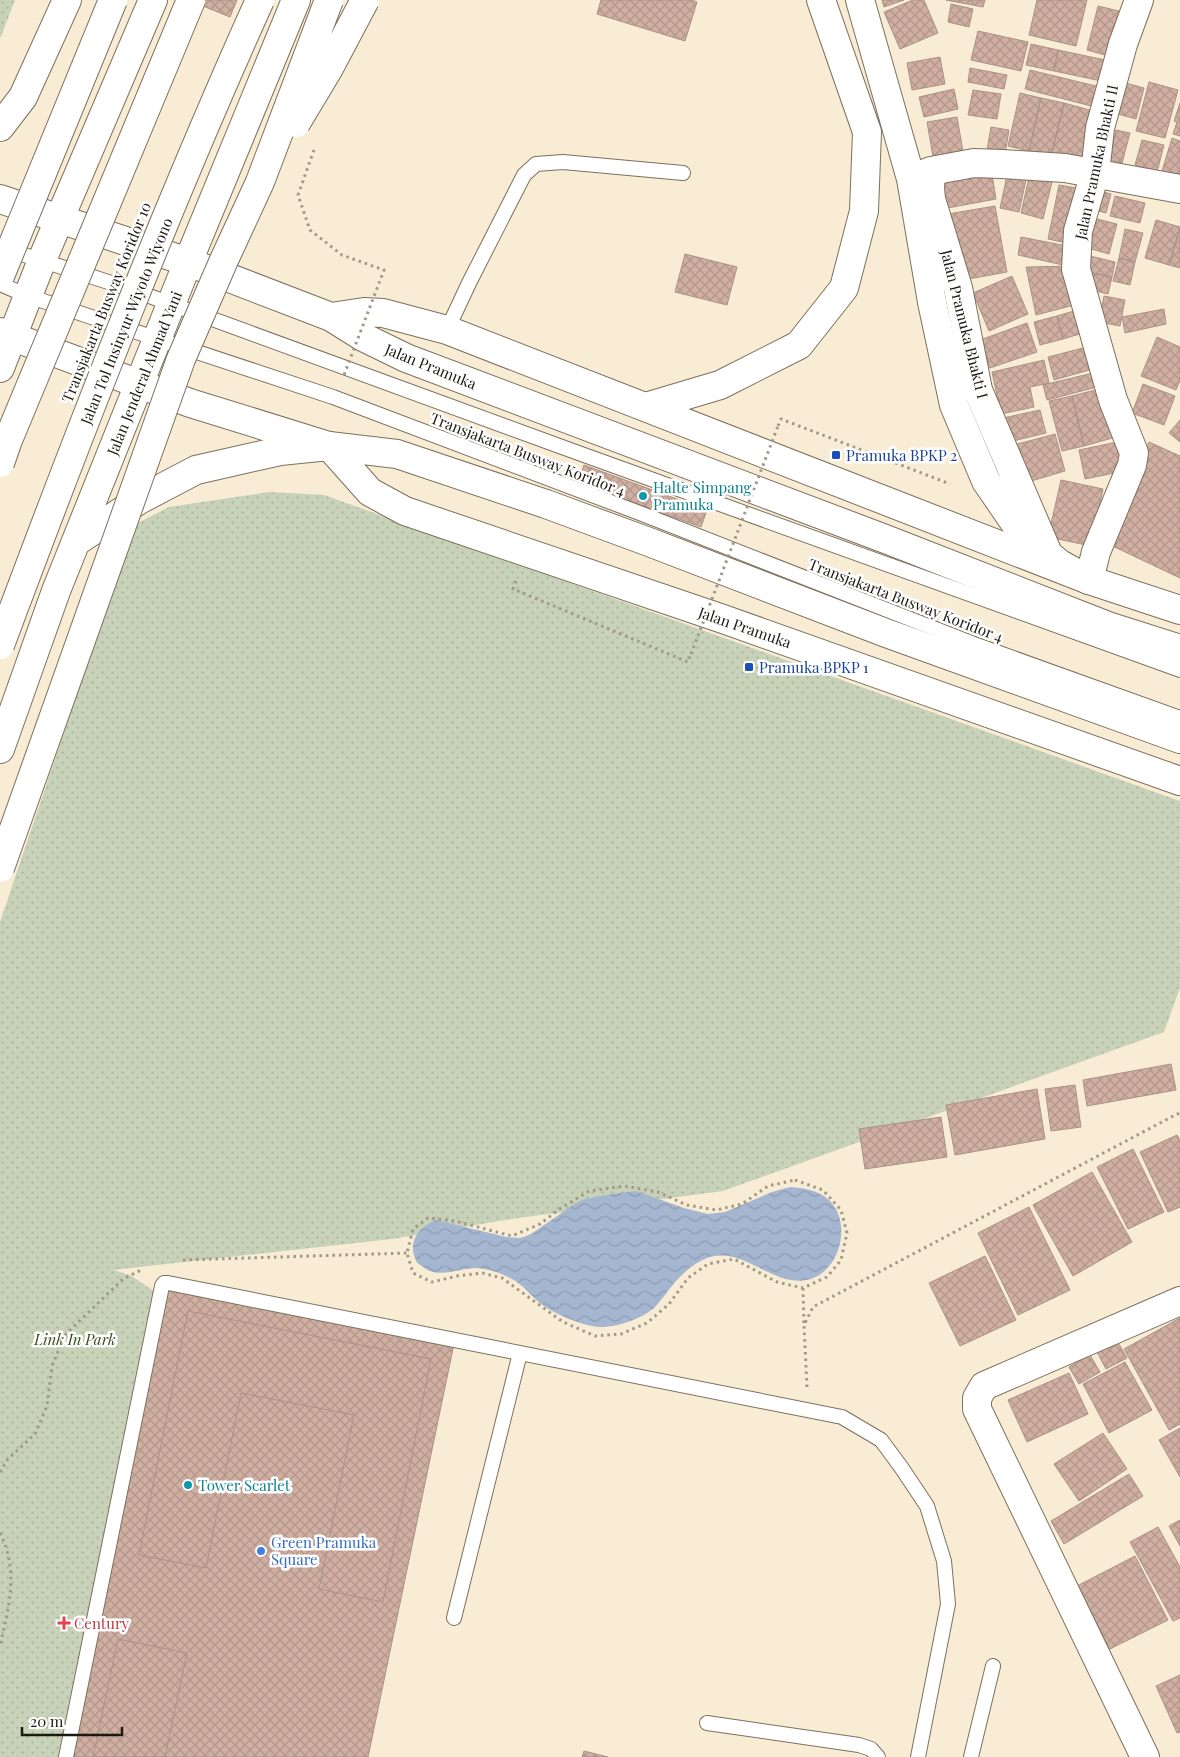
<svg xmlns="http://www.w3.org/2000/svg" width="1180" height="1757" viewBox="0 0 1180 1757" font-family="'Playfair Display',serif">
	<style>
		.grass { fill: url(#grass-dots) }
		.water { fill: url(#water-waves) }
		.building { fill: url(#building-cross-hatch); stroke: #aa9288 }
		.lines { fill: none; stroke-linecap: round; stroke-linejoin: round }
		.lane-casing { stroke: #7c705d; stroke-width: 16 }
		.street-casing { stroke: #7c705d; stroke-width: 30 }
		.primary-casing { stroke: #7c705d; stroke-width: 30 }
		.highway-casing { stroke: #7c705d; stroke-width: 30 }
		.path { stroke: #a19887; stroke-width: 3; stroke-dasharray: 2.5 4; stroke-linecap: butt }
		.lane { stroke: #fff; stroke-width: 14 }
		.street { stroke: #fff; stroke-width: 28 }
		.primary { stroke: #fff; stroke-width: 28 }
		.highway { stroke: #fff; stroke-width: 28 }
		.highway-bridge-casing { stroke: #7c705d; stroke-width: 30; stroke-linecap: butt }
		.path-bridge { stroke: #a19887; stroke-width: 3; stroke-dasharray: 2.5 4; stroke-linecap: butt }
		.highway-bridge { stroke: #fff; stroke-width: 28 }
		.transit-dot { fill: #1a4fb4; stroke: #fff; stroke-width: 2 }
		.culture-dot { fill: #0f9aa8; stroke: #fff; stroke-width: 2 }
		.shop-dot { fill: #3f7fe0; stroke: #fff; stroke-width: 2 }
		.health-dot { fill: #e0444e; stroke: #fff; stroke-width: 2 }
		.labels { text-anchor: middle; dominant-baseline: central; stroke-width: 5; stroke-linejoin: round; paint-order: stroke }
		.street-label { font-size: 15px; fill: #1d1810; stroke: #fff }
		.transit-label { font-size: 15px; fill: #164399; stroke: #fff; text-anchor: start }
		.culture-label { font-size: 15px; fill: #0d838f; stroke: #fff; text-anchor: start }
		.park-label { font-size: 15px; font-style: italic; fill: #3a4a1c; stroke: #fff }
		.shop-label { font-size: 15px; fill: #366cbe; stroke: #fff; text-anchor: start }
		.health-label { font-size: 15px; fill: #be3a42; stroke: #fff; text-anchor: start }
	</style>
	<defs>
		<pattern id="grass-dots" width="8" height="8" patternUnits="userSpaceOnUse" patternTransform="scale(1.25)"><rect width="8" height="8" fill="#c7d2b8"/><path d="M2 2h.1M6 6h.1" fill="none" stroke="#aab49d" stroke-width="1.8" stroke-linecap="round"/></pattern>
		<pattern id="water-waves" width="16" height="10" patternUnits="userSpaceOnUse" patternTransform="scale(1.25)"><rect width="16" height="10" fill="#a5b6d1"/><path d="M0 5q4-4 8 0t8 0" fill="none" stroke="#8e9cb2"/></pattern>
		<pattern id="building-cross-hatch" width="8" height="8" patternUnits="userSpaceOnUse" patternTransform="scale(1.25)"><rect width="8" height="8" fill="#d0afa2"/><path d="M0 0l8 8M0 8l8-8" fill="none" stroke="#b2968a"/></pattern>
	</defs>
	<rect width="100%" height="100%" fill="#f9ecd5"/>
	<path class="grass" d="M0,0H15L0,39Z
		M269,492L324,495L1180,801V988L1164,1032L723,1191L518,1218L392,1239L113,1270L130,1275L160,1295L65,1757H0V922L134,525L169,507Z"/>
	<path class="water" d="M790,1187C804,1188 818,1190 829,1200C852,1222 841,1269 811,1279C773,1290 745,1245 707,1258C689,1265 676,1280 665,1295C661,1299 657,1306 653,1309C640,1319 620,1326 604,1327C587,1328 557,1315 544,1306C532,1298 524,1285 512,1279C501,1273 489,1269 476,1268C458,1268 437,1280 422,1266C418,1264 416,1262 415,1258C412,1250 412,1244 416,1236C421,1228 428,1223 436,1220L506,1237L521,1238L531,1234L576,1203L585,1199L612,1194L636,1191L684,1208L708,1214L725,1212L772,1192Z"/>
	<path class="building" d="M200,0H237L230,17L198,4Z
		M601,0H692L697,2L685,41L597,14Z
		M882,0H904L884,7Z
		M913,0H924L938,33L900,49L884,12Z
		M946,0H985L983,7Z
		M1037,0H1087L1076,46L1029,35Z
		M951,4L973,9L969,27L948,22Z
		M1098,6L1127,13L1116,58L1087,50Z
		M978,31L1028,42L1021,71L971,60Z
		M1031,44L1058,50L1054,71L1026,65Z
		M1058,50L1110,61L1106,82L1054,71Z
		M940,57L945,84L912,90L907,63Z
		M970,68L1007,75L1004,89L968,82Z
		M1030,70L1100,87L1095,107L1025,89Z
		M1122,82L1144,88L1136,119L1114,113Z
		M1149,82L1178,90L1165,138L1136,131Z
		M954,89L958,109L924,117L919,97Z
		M973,90L1001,94L997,119L968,115Z
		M1020,93L1041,98L1029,151L1008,146Z
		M1041,98L1064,103L1051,157L1029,151Z
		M1064,103L1097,112L1085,164L1051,157Z
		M1180,103V136L1173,134L1177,122L1174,121Z
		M957,117L965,163L935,168L927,122Z
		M991,127L1009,130L1004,160L986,156Z
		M1116,130L1130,133L1122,163L1109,160Z
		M1172,138L1180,141V176L1162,171Z
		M1142,140L1164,145L1157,172L1135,165Z
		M991,168L996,199L942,209L940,179Z
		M1008,171L1027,175L1019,212L1000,208Z
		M1030,173L1053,178L1043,219L1021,213Z
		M1059,185L1082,189L1071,244L1048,239Z
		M1093,189L1111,194L1106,213L1088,208Z
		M1115,196L1145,203L1140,223L1110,216Z
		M995,206L1007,272L963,280L942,215Z
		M1089,217L1117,224L1109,254L1081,246Z
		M1156,220L1180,227L1169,265L1145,258Z
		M1180,228V268L1169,265Z
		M1125,229L1143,233L1135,262L1119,258Z
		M1021,237L1067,246L1063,265L1018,255Z
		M685,254L737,267L727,305L675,292Z
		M1090,256L1115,262L1112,277L1087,272Z
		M1119,258L1135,262L1130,285L1113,281Z
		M1074,266L1082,303L1036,315L1026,267Z
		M1087,272L1112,277L1108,294L1083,288Z
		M1012,276L1028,314L989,331L973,293Z
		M1104,296L1125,300L1120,326L1099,322Z
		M1087,307L1093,330L1063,339L1057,316Z
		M1164,309L1166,324L1125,333L1122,317Z
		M1057,316L1063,339L1040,345L1034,322Z
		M1027,323L1037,352L990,368L980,340Z
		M1157,337L1180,347V380L1176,390L1141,376Z
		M1087,347L1093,369L1054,380L1048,357Z
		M1044,360L1049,383L1030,387L1034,407L1001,414L992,372Z
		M1093,373L1097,387L1047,400L1043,385Z
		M1143,384L1175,396L1164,425L1132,413Z
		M1103,388L1116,437L1084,446L1072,396Z
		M1072,396L1084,446L1062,451L1049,401Z
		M1040,410L1046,433L1009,442L1003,418Z
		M1180,420V442L1169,433Z
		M1055,434L1065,471L1021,484L1010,446Z
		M1122,441L1129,470L1085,479L1079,450Z
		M1149,442L1180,456V578L1102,541Z
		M584,465L707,510L701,527L578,483Z
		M1061,480L1103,489L1091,546L1048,537Z
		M1171,1064L1176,1090L1087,1106L1083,1080Z
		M1075,1085L1081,1127L1051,1131L1045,1089Z
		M1037,1089L1045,1139L955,1155L946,1105Z
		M941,1117L947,1157L865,1169L859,1129Z
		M1177,1135L1180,1140V1207L1168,1212L1140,1152Z
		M1133,1149L1164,1212L1128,1229L1097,1167Z
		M1092,1172L1132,1242L1073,1276L1033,1205Z
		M1029,1207L1070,1290L1018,1315L978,1233Z
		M985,1256L1016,1320L960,1346L929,1283Z
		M165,1284L454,1344L368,1757H67Z
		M188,1311L431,1359L383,1602L319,1589L354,1415L241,1393L206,1568L139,1555Z
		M1180,1318V1424L1169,1430L1124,1349Z
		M1116,1339L1127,1358L1106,1369L1096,1350Z
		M1090,1355L1100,1372L1079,1384L1069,1367Z
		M1125,1362L1152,1410L1109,1433L1083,1384Z
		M1069,1373L1088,1414L1027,1442L1008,1400Z
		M1180,1428V1477L1159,1440Z
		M1103,1433L1127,1469L1079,1501L1054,1464Z
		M1129,1474L1143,1496L1064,1544L1051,1521Z
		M1180,1520V1546L1169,1526Z
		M1158,1527L1180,1567V1618L1173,1621L1130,1542Z
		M1135,1556L1168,1620L1110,1649L1077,1586Z
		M118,1639L187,1653L165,1757H93Z
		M1180,1675V1732L1177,1733L1156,1686Z
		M584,1751L608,1757H582Z"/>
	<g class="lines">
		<g class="lane-casing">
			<path id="lane" d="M6,249L130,289L573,451L1180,670
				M0,284L28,296L333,397L637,512L974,644L1180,718
				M447,330L469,283L524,175L536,164L563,162L683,173
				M454,1618L520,1353
				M707,1723L859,1745L871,1749L878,1757
				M66,1757L162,1286L164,1283H168L842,1417L881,1440L901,1467L927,1506L944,1561L948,1604L918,1757
				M971,1757L993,1666"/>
		</g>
		<g class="street-casing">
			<path id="street" d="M931,171L930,188L931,199L958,288L978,390L1049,556
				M913,178L931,171L974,163L1002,164L1065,168L1180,189
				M1089,580L1096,552L1132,465L1134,453L1113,400L1076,269L1078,231L1095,173L1100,128L1123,44L1139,0
				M1145,1757L977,1409V1398L984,1386L1180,1301"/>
		</g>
		<g class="primary-casing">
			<path id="primary" d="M0,199L188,262L331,317L364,312L383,313L447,330L1089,580L1180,610
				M331,317L363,337L406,358L888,540L1108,626L1180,649
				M0,332L190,403L329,446L397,454L546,504L649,542L886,633L1180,739
				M329,446L370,492L405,511L723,619L1180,781"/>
		</g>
		<g class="highway-casing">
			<path id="highway" d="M860,0L911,179L932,302L954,405L986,481L1021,532L1060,564L1089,580
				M0,127L23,97L67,0
				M0,368L42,260L153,0
				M646,407L720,385L799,345L844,288L864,211L867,132L821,0
				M77,541L139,500L196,470L280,451L329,446
				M0,749L56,591L188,262L296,0"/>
		</g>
		<path class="path" d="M778,426L781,419L950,484
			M516,581L513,589L688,662L691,654
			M795,1180L823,1190L841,1210L847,1233L841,1260L827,1277L803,1288L777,1282L734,1259L708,1264L688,1278L669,1304L647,1323L621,1334L595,1336L563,1322L502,1278L482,1273L457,1276L432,1282L413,1273L407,1253L413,1229L428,1218L455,1221L512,1236L540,1224L561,1208L589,1191L624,1186L658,1192L687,1205L716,1210L742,1204L768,1186Z
			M183,1260L407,1253
			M803,1288L804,1325
			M807,1387L804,1325L813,1307L1177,1114H1180
			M0,1472L8,1459L35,1434L47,1406L52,1366L65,1335L123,1279L143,1269
			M0,1533C19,1570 9,1607 0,1646"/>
		<use href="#lane" class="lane"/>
		<use href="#street" class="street"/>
		<use href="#primary" class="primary"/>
		<use href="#highway" class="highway"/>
		<g class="highway-bridge-casing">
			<path id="highway-bridge" d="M296,123L329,68L365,0
				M0,276L113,0
				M0,463L8,440L191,0
				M0,645C81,428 165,211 260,0
				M0,868L181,359L224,260L260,182L329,0"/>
		</g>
		<path class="path-bridge" d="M314,150L298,195L310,230L342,255L384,270L344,375
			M691,654L778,426"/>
		<use href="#highway-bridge" class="highway-bridge"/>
	</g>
	<g class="transit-dot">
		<rect x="831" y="450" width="10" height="10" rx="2.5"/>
		<rect x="744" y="662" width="10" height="10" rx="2.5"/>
	</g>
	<g class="culture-dot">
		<circle cx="643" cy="496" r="5"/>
		<circle cx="188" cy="1485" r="5"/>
	</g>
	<circle class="shop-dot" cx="261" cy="1551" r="5"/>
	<path class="health-dot" d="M61.5 1615.5h5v5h5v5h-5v5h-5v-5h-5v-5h5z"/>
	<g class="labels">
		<g class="street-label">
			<text transform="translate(1096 162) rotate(-78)">Jalan Pramuka Bhakti II</text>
			<text transform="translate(106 302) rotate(-68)">Transjakarta Busway Koridor 10</text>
			<text transform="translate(126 321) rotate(-68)">Jalan Tol Insinyur Wiyoto Wiyono</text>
			<text transform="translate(965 324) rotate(76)">Jalan Pramuka Bhakti I</text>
			<text transform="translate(431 366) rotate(22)">Jalan Pramuka</text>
			<text transform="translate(144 373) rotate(-68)">Jalan Jenderal Ahmad Yani</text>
			<text transform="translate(528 454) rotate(21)">Transjakarta Busway Koridor 4</text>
			<text transform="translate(906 600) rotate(21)">Transjakarta Busway Koridor 4</text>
			<text transform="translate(745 627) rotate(19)">Jalan Pramuka</text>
		</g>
		<g class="transit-label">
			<text x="846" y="455">Pramuka BPKP 2</text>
			<text x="759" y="667">Pramuka BPKP 1</text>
		</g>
		<g class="culture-label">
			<text x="653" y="487">Halte Simpang<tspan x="653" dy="17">Pramuka</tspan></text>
			<text x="198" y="1485">Tower Scarlet</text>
		</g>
		<g class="park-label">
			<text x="75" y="1339">Link In Park</text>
		</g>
		<g class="shop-label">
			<text x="271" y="1542">Green Pramuka<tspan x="271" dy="17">Square</tspan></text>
		</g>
		<g class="health-label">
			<text x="74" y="1623">Century</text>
		</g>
	</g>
	<path d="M22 1727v8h100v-8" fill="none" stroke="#1d1810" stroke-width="2.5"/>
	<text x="30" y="1727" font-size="15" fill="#1d1810" stroke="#ffffff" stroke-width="4" paint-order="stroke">20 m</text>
</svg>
